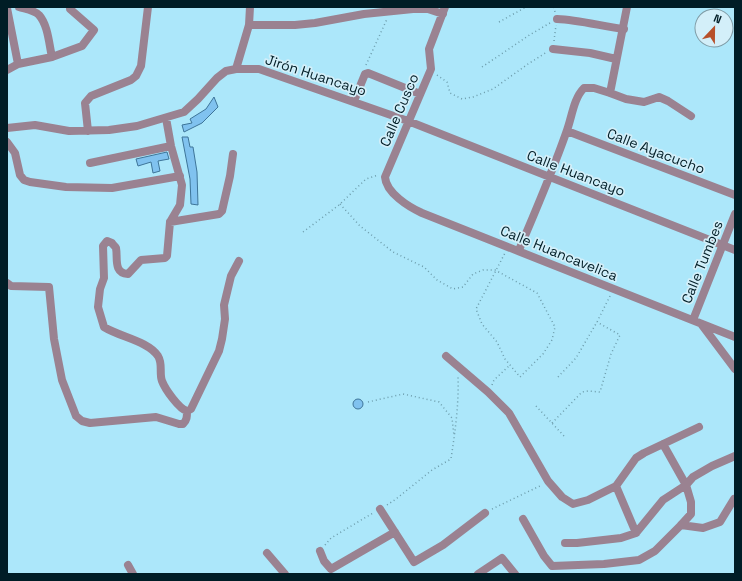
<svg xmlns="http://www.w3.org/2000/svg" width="742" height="581" viewBox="0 0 742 581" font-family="'Space Grotesk',sans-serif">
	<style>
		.building { fill: #80c2ef; stroke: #3e7599 }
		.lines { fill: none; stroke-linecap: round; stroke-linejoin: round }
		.path { stroke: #6d9dac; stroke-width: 1.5; stroke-dasharray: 1 3; stroke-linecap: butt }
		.minor { stroke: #9a8291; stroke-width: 8 }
		.labels { text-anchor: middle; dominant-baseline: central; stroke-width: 3.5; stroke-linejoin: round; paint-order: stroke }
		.street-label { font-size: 14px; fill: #001d26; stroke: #d3eff9 }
	</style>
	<rect width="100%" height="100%" fill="#ace7fa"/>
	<path class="building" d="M214,97L218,107L202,123L184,132L182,125L192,123L190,119L206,109Z
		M182,137H188L190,147H193L197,172L198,205L191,204L190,179Z
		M167,152L169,159L158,161L160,171L153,173L151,162L138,166L136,159Z
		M353 404a5 5 0 1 1 10 0a5 5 0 1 1-10 0Z"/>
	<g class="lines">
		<path class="path" d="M554,7L555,12
			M499,22L526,7
			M554,41L556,25
			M366,65L387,19
			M482,67L531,34L550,23
			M437,75L447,82L450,93L462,99L473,97L493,89L528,64L547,52
			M340,204L360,226L393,252L424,267L437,280L453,289L463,287L473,274L483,270H495L537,293L555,327L552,340L543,354L520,377L505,359L497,342L482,324L476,309L505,253
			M303,232L339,205L366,179L378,175
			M558,377L576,358L597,322L610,296
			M492,385L494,380L510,365
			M368,402L403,394L439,402L452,418L454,436
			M536,406L564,436
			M552,423L582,392L588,391L600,392L611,354L620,335L597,322
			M387,505L396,499L432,470L451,459C455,432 459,405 458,377
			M492,509L542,485
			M325,545L331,538L373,513"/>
		<path class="minor" d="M19,7C25,9 34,10 39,15C48,25 49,44 52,57
			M445,7L429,49L431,69L385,177C386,193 409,207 422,213L735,337
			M7,8L18,64
			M557,19C579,20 601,26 624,29
			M249,25H295L315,23L364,14L413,9H428L443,14
			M553,49L590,53L616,59
			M236,69L249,25L250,7
			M7,70L18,64L52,57L82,46L94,30L70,9V7
			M610,93L627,7
			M354,101L365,74L368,73L420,94
			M166,118L171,146L182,185L180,205L170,222L167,256L165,258L141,260L128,274C113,273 118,258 116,248C115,246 113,245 112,243L107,241L103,246L104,278L100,289L98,307L104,327C120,337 148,341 158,356C163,364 159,373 162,381C165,389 179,409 187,411
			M7,128L35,125L69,131L109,130L137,126L184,112L198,99L217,78L226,71L236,69H259L408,121L735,250
			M88,131L85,103L91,96L131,80L136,76L141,66L148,7
			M567,131L735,195
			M7,142L15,153L20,175L24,180L30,182L66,187L112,188L180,176
			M90,163L171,146
			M170,222L219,214L222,211L230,176L233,154
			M519,250C535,212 552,173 566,133C572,118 573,99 584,88H594L610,93L626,99L644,102L659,97L668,101L691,116
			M7,283L11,286L49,287L54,339L62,380L76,416L82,421L90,423L156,417L179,424H183C187,420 187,417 187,411
			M693,320L735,214
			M702,325L735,369
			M446,356L488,392L509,413L548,481L562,497L573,504L588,500L616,486L636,458L644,453L699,427
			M187,411L191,409L219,351L222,339L225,319L224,305L231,276L239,261
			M616,486L636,533
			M380,509L414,562L443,545L485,513
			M523,519L544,556L552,566L604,564L639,560L655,551L681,525L691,514V502L686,485L663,444
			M681,525L703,528L720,522L734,499
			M565,543H577L621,538L636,533L663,500L686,485L693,477L712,466L735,456
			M320,551L324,561L331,569L395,532
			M267,553L285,574
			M128,565L133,574
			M478,574L502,558L515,574"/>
	</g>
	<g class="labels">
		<g class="street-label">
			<text transform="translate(316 75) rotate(18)">Jirón Huancayo</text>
			<text transform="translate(399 110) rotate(-67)">Calle Cusco</text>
			<text transform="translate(656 151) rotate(21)">Calle Ayacucho</text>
			<text transform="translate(576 173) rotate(21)">Calle Huancayo</text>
			<text transform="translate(559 253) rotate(22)">Calle Huancavelica</text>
			<text transform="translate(702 262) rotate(-68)">Calle Tumbes</text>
		</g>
	</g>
	<rect width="742" height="581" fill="none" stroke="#001d26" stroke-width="16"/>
	<g transform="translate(714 28) rotate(22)"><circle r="19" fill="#d3eff9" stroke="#7f9ba5"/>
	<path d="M0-3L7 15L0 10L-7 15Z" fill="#b7502a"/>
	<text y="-6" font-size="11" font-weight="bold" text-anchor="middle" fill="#001d26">N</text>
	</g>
</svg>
